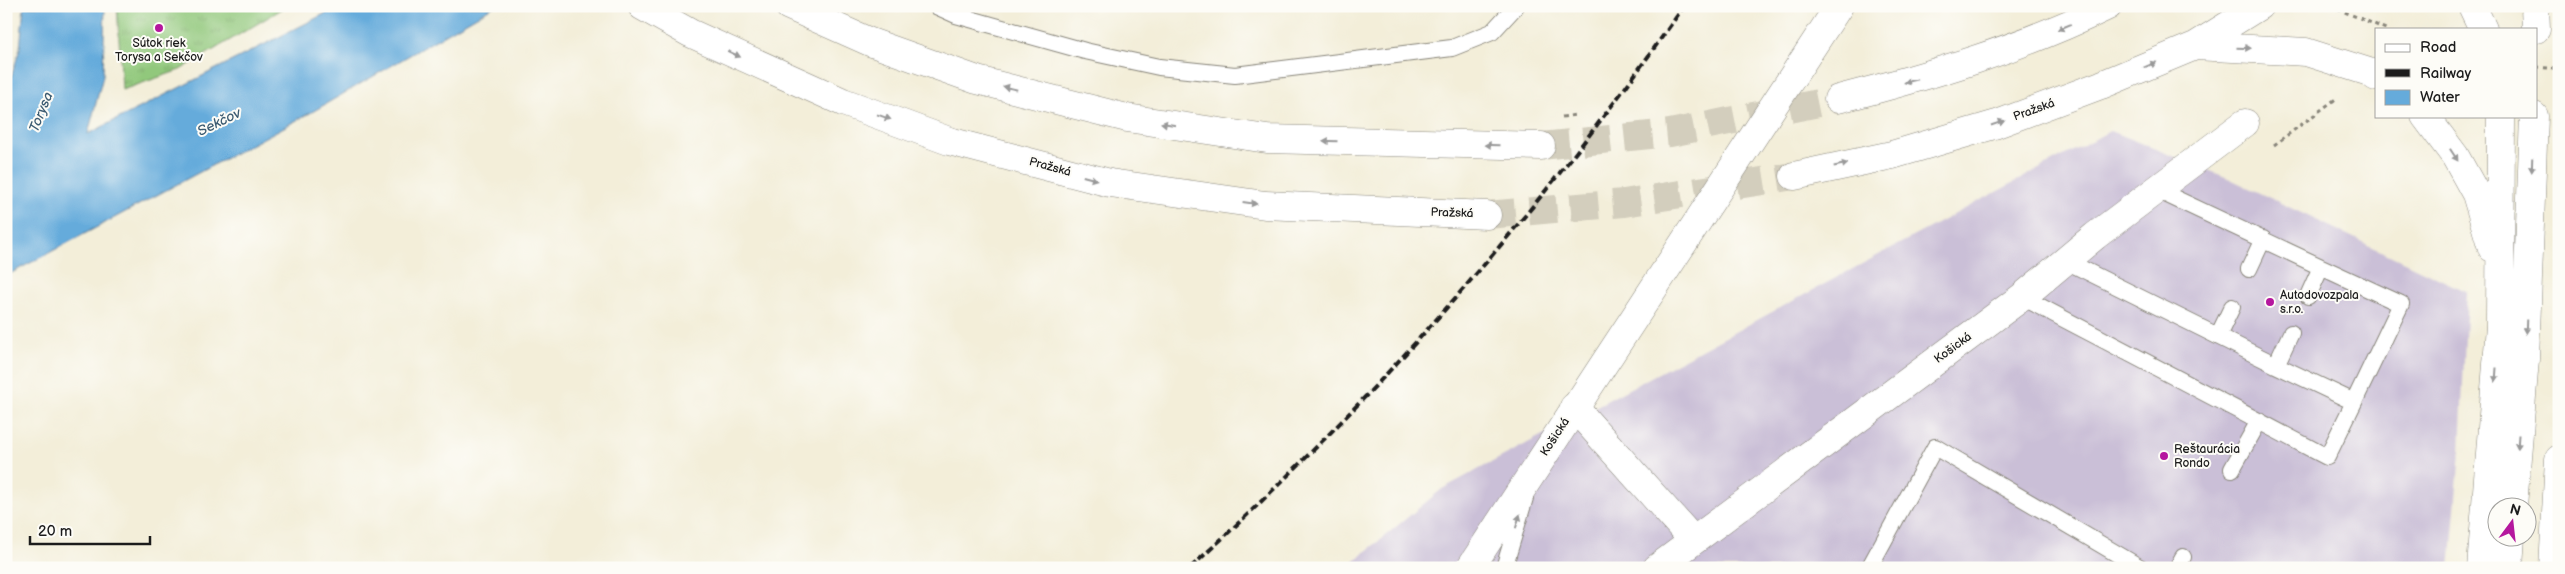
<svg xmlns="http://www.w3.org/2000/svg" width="2565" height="574" viewBox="0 0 2565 574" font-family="'Balsamiq Sans',sans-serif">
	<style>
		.industrial { fill: #cabfd7 }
		.grass { fill: url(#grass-tufts); stroke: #56724c }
		.water { fill: #65abdb; stroke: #40647c }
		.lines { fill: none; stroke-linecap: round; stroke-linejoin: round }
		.primary-tunnel { stroke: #d3cebd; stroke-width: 28; stroke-dasharray: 28 14; stroke-linecap: butt }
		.service-casing { stroke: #88857a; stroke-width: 18 }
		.minor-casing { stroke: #88857a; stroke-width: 29 }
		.primary-casing { stroke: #88857a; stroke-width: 29 }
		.path { stroke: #88857a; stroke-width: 3; stroke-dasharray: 4 4; stroke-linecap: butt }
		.service { stroke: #fff; stroke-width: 16 }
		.minor { stroke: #fff; stroke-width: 28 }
		.primary { stroke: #fff; stroke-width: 28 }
		.rail { stroke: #1c1c1c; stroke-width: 4; stroke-dasharray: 8 4; stroke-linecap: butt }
		.oneway { fill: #999 }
		.poi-dot { fill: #b5179e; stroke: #fdfcf7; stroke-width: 2 }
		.labels { text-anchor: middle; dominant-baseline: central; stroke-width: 4; stroke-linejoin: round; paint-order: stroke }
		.poi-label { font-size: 12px; fill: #1c1c1c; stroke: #fdfcf7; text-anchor: start }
		.street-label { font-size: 12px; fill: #1c1c1c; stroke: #fdfcf7 }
		.water-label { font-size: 14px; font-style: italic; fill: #3d5c72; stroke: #fdfcf7 }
	</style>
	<defs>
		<pattern id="grass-tufts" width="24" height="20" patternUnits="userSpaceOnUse" patternTransform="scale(1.25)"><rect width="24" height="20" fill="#91c87b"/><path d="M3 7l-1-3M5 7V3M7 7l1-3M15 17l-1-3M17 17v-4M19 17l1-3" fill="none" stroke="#7cab6a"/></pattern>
	</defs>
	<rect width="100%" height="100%" fill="#fdfcf7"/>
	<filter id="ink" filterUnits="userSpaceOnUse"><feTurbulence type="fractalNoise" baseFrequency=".02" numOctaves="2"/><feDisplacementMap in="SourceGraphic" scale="10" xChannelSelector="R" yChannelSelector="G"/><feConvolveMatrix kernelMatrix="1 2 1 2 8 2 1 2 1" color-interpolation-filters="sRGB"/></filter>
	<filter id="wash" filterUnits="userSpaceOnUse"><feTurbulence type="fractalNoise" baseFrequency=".0096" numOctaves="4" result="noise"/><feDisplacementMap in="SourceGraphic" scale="20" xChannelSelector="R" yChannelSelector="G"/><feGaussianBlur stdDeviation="1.12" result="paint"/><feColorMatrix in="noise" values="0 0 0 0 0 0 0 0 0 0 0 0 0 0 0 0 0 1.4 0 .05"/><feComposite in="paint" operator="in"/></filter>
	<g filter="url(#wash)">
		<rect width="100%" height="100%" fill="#f3eed9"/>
		<path class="industrial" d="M2110,131L2228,178L2467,292L2460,451L2450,568H1346L1442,489Z"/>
		<path class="grass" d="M117,6H287L180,70L122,90Z"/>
		<path class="water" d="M24,6H105L103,76L88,134L340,6H494L312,112L6,276V94L20,48Z"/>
	</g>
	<g filter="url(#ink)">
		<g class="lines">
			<path class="primary-tunnel" d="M1541,146L1670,133L1838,99
				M1487,215L1624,203L1794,176"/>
			<g class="service-casing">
				<path id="service" d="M936,6L956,15L1085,51L1159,67L1235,75L1452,48L1492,32L1516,6
					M2157,190L2321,267L2308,296
					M2066,261L2276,365L2291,333
					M2249,269L2263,239
					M2022,297L2327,457L2354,402
					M2218,336L2232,307
					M2276,365L2354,402L2401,304L2321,267
					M2232,469L2259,421
					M1504,568L1525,498
					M1869,568L1935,447L2141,568
					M2177,568L2183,557"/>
			</g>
			<g class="minor-casing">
				<path id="minor" d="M1574,407L1693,540
					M1657,568L2022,297L2095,236L2245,123"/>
			</g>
			<g class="primary-casing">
				<path id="primary" d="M642,6L690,33L843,102L949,141L1110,183L1265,205L1487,215
					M789,6L870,42L977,80L1127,118L1267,139L1541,146
					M2472,6L2483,29
					M2535,6L2536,29
					M2195,46L2306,52L2369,72L2376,77
					M1838,99C1930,76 2022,48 2108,6
					M2425,116L2455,156L2476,194L2492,248
					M1794,176L1892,155L1997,124L2101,85L2195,46L2259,6
					M2513,506L2525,359L2534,116
					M1470,568L1839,6
					M2481,568L2500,326L2501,116
					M2509,568L2511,536
					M2553,568L2559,459"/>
			</g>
			<path class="path" d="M2330,6L2386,29
				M2536,67L2559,69
				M1562,117L1576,115
				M2274,145L2337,98"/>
			<use href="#service" class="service"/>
			<use href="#minor" class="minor"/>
			<use href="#primary" class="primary"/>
			<path class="rail" d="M1190,568C1375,400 1541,211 1684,6"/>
		</g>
		<defs><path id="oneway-solid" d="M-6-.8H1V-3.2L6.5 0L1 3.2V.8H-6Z" transform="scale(1.25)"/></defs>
		<g class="oneway">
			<use href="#oneway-solid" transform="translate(2064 27) rotate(157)"/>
			<use href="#oneway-solid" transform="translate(2244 48) rotate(2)"/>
			<use href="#oneway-solid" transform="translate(734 54) rotate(25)"/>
			<use href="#oneway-solid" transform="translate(2150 65) rotate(-23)"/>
			<use href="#oneway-solid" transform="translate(1911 81) rotate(166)"/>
			<use href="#oneway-solid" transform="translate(1010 88) rotate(-166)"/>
			<use href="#oneway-solid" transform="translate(884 117) rotate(20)"/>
			<use href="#oneway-solid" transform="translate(1998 123) rotate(-19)"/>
			<use href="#oneway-solid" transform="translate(1168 124) rotate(-171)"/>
			<use href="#oneway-solid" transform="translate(1330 141) rotate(-178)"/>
			<use href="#oneway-solid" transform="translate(1492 145) rotate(-179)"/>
			<use href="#oneway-solid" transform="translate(2454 155) rotate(57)"/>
			<use href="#oneway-solid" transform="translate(1841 165) rotate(-12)"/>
			<use href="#oneway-solid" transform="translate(2532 165) rotate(92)"/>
			<use href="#oneway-solid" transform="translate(1090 178) rotate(15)"/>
			<use href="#oneway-solid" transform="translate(1250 203) rotate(8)"/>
			<use href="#oneway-solid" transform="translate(2526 327) rotate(92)"/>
			<use href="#oneway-solid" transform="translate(2496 375) rotate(94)"/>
			<use href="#oneway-solid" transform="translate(2518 442) rotate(94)"/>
			<use href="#oneway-solid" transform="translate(1518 521) rotate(-73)"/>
		</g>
	</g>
	<g class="poi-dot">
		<circle cx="159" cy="28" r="5"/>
		<circle cx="2270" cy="302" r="5"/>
		<circle cx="2164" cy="456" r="5"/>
	</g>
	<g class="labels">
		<g class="poi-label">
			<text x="159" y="43" text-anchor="middle">Sútok riek<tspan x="159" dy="14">Torysa a Sekčov</tspan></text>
			<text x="2280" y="295">Autodovozpala<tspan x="2280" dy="14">s.r.o.</tspan></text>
			<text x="2174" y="449">Reštaurácia<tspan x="2174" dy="14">Rondo</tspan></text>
		</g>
		<g class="street-label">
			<text transform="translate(2034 110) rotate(-20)">Pražská</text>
			<text transform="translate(1050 167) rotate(15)">Pražská</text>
			<text transform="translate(1452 213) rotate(2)">Pražská</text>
			<text transform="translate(1953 348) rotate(-36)">Košická</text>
			<text transform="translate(1555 437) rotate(-57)">Košická</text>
		</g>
		<g class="water-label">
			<text transform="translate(41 112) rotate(-68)">Torysa</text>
			<text transform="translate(219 122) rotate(-26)">Sekčov</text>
		</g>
	</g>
	<rect width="2565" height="574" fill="none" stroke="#fdfcf7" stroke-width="25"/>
	<rect x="2375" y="28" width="162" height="90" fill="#fdfcf7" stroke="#a3a29f"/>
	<rect x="2385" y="44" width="25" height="8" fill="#ffffff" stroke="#a3a29f"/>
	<text x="2420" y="52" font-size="15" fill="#1c1c1c">Road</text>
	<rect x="2385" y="69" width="25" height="8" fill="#1c1c1c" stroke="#a3a29f"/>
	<text x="2420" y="78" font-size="15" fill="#1c1c1c">Railway</text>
	<rect x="2385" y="90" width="25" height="15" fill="#65abdb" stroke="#a3a29f"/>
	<text x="2420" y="102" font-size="15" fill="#1c1c1c">Water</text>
	<g transform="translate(2512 522) rotate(15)"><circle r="24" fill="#fdfcf7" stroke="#a3a29f"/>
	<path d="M0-4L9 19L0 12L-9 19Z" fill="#b5179e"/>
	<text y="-8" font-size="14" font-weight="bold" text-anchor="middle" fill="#1c1c1c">N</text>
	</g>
	<path d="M30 536v8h120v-8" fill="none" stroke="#1c1c1c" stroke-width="2.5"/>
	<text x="38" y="536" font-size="15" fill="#1c1c1c" stroke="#fdfcf7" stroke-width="4" paint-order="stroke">20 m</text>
</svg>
